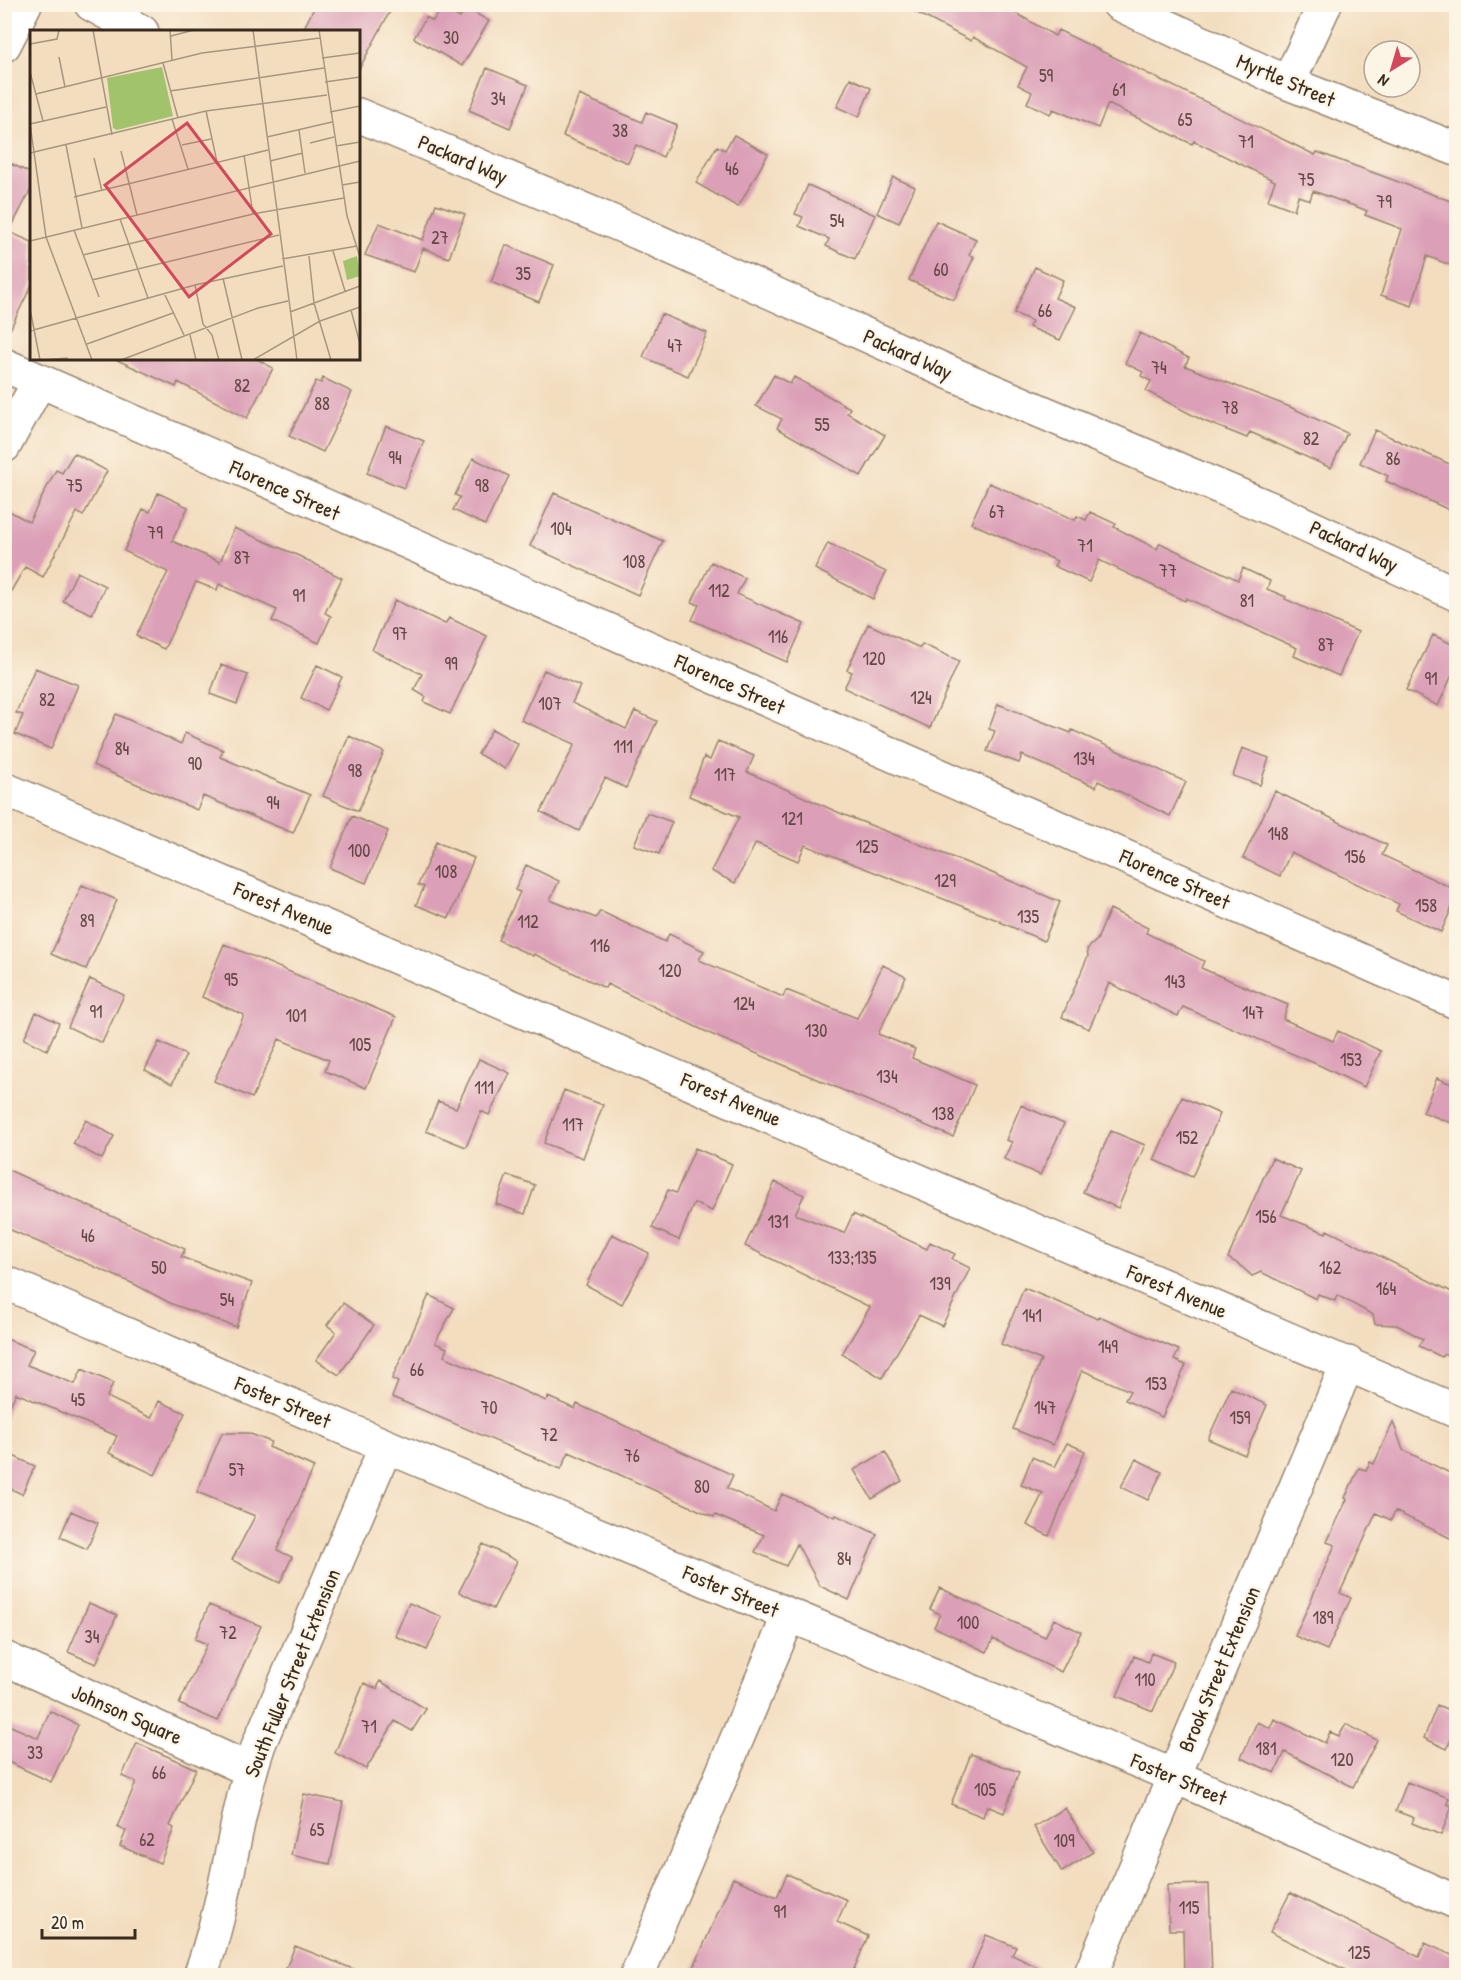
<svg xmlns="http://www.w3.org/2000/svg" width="1461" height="1980" viewBox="0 0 1461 1980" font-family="'Patrick Hand',sans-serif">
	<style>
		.building { fill: #db9fb7 }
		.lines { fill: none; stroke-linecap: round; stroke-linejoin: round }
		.minor-casing { stroke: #97846e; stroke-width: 36 }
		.minor { stroke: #fff; stroke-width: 33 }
		.labels { text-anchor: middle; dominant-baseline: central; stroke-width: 4.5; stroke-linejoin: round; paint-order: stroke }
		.number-label { font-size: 18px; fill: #634744 }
		.street-label { font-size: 21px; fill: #3b2a1e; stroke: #fcf5e5 }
		.inset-road { fill: none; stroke: #a9957f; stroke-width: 1.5 }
		.view { fill: #d1495b; fill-opacity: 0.15; stroke: #d1495b; stroke-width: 3 }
		.inset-edge { fill: none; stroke: #3b2a1e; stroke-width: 3 }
	</style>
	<rect width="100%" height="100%" fill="#fcf5e5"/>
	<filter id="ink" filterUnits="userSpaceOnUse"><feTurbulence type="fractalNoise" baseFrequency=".0167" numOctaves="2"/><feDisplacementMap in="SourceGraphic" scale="12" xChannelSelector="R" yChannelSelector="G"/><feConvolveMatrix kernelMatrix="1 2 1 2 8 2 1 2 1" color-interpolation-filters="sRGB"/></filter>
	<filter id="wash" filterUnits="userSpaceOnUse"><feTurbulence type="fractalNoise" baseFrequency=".008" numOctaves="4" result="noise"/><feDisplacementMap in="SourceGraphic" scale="24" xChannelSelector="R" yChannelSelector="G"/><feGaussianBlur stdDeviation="1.35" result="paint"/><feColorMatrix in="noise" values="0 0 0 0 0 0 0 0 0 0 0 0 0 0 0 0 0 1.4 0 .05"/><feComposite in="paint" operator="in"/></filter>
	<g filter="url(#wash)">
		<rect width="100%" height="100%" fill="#f3ddbf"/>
		<g id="blocks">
			<path class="building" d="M316,4H394L358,71V32H302Z
				M900,4H1000L1055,36L1058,30L1315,155L1317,152L1456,203V249L1450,265L1427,256L1412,306L1381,295L1402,229L1365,215L1367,211L1360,208L1313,191L1310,200L1298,196L1294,210L1268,200L1275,181L1194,141L1192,144L1108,104L1098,128L1053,109L1050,114L1027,103L1032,92L1018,85L1027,67L973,37L971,41Z
				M441,7L460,18L466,8L489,21L462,66L414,38L426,17L433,21Z
				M487,68L528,85L510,128L469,110Z
				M850,78L871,88L859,117L837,107Z
				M579,95L642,122L646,112L677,125L663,157L636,145L628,163L563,136Z
				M734,135L768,154L738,207L696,183L717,146L725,150Z
				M12,164L32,174V187L9,232L32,242V284L4,342V177Z
				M893,177L915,187L899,223L877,213Z
				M808,185L875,215L855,259L826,246L829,239L799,226L803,217L795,214Z
				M436,204L465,214L449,258L423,248L414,272L365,255L379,223L423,240Z
				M936,221L976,239L969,255L974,257L954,300L909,280Z
				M506,245L554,265L539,302L491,282Z
				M1035,267L1063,280L1055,298L1076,307L1060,340L1029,327L1032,321L1014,313Z
				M661,314L707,333L688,376L643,357Z
				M1140,333L1189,358L1185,366L1290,407L1347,433L1331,468L1250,432L1247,438L1204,421L1146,391L1151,381L1141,376L1143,372L1125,363Z
				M113,358H255L273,368L247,418L178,382L176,387Z
				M774,375L790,384L794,377L850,408L847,413L885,435L861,476L777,428L782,419L756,406Z
				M323,378L352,392L323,452L289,436L316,381L321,383Z
				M386,426L424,441L404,488L367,473Z
				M1375,430L1456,467V513L1386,481L1388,476L1360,463Z
				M74,453L107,471L83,516L77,512L43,577L25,567L4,603V508L29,522L56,470L62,473Z
				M473,458L509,476L485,525L453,510L460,497L455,495Z
				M989,483L1075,520L1077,516L1086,520L1090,512L1116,524L1114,527L1157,549L1160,543L1238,580L1243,568L1270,581L1267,589L1286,597L1285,599L1358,632L1339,676L1294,656L1297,648L1186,598L1185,601L1099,560L1089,582L1054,566L1057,561L971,523Z
				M158,493L188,507L172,541L220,562L234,528L299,556L342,578L325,613L331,616L319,643L272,621L277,610L219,584L217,590L196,582L164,649L136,636L168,572L124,551L143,509L150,512Z
				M554,493L663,541L638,595L530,546Z
				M828,543L886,572L873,599L815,569Z
				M711,562L745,578L737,594L804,624L787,662L692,620L699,605L692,602Z
				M77,572L105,586L92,614L63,601Z
				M395,600L445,624L449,618L487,636L450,714L424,702L426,697L414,690L422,674L372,650Z
				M868,624L920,648L922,644L959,661L930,728L844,688L852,672L847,670Z
				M1433,635L1456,646V666L1438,706L1406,690Z
				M221,665L248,675L237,704L210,694Z
				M317,665L342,677L326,710L301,698Z
				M35,668L78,685L51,749L15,734L23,715L16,713Z
				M544,670L580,686L572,703L626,729L635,711L657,721L626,788L605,778L579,831L541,812L575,744L521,720Z
				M998,704L1071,733L1072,730L1186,782L1170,816L1098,781L1096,787L1022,755L1019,763L987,751L995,731L989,729Z
				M116,714L181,744L185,733L223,750L220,757L310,795L293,833L203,796L197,810L93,765Z
				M492,729L518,744L505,769L478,754Z
				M349,736L384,752L358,811L323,796Z
				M718,741L754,756L747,772L842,814L985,870L1060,902L1044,941L1000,922V921L805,845L798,861L756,843L735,883L711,871L739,817L689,796L704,757L710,760Z
				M1242,748L1269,758L1260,785L1233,776Z
				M1275,791L1387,845L1382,855L1456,890V898L1441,932L1396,911L1399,904L1291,852L1280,876L1243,858Z
				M647,813L672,822L659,854L634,845Z
				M352,816L388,831L366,883L330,868Z
				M436,842L474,858L449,918L416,905L424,887L418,885Z
				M526,865L559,881L550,900L596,918L600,911L665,942L669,934L704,951L699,960L783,997L786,990L857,1018L883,965L906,977L878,1034L915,1049L912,1058L975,1085L953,1137L713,1035L607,984L605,988L534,954L533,956L498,940L520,892L515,890Z
				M82,885L117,900L86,969L51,954Z
				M1110,909L1148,928L1146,933L1204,961L1201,968L1288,1005L1283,1019L1333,1041L1338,1031L1381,1051L1364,1087L1321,1066L1183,1007L1178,1016L1109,983L1089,1029L1062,1017L1088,956L1087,949L1097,940Z
				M224,944L396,1017L366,1088L325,1071L329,1060L279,1039L252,1098L214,1081L244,1015L202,997Z
				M90,979L124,995L102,1043L68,1027Z
				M36,1012L59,1023L47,1050L24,1039Z
				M159,1042L186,1055L172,1084L145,1070Z
				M479,1059L510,1073L489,1115L481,1111L466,1147L426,1131L438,1101L456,1108Z
				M1437,1078L1456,1086V1125L1423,1112Z
				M564,1090L603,1105L583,1158L544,1143Z
				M1182,1097L1220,1114L1192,1177L1154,1160Z
				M1021,1105L1064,1124L1040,1175L1004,1159L1012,1142L1006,1140Z
				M86,1120L114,1136L102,1159L73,1144Z
				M1111,1131L1145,1145L1118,1208L1083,1192Z
				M695,1148L732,1164L712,1211L694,1203L679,1240L652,1228L668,1190L676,1193Z
				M1272,1158L1301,1171L1281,1215L1326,1233L1327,1230L1456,1294V1356L1444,1354L1442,1357L1419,1346L1423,1339L1397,1325L1375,1324L1373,1315L1337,1295L1335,1301L1318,1294L1316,1299L1261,1272L1252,1276L1240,1265L1228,1258Z
				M4,1168L185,1249L181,1257L252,1283L236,1327L172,1304L134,1284L4,1227Z
				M507,1175L535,1185L525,1214L496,1204Z
				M775,1182L804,1195L795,1214L844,1233L853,1214L927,1249L930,1242L955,1254L952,1259L970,1268L942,1326L919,1315L882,1378L842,1354L870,1307L745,1246Z
				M612,1234L649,1253L622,1304L586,1285Z
				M1024,1288L1098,1319L1099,1316L1179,1350L1174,1360L1186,1365L1162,1417L1125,1400L1130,1391L1082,1370L1053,1445L1013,1429L1041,1360L1001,1344Z
				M429,1295L454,1308L435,1343L447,1348L444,1356L546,1401L548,1397L575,1409L577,1404L733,1475L727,1488L774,1511L782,1494L835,1517L836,1515L877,1534L849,1600L820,1586L797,1544L786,1566L755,1552L764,1535L715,1515L714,1517L569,1452L561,1469L392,1397L398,1382L392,1379Z
				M343,1303L374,1325L339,1375L316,1360L336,1332L327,1325Z
				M4,1338L34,1350L27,1365L75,1384L82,1369L113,1383L107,1397L151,1418L159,1401L185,1413L155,1475L109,1453L117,1436L16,1393L4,1419Z
				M1231,1388L1267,1405L1245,1455L1208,1439Z
				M1393,1422L1403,1450L1456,1476V1541L1395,1511L1391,1520L1376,1513L1340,1593L1351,1598L1327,1650L1295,1636L1335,1545L1327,1542L1347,1499L1345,1498L1359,1468L1366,1470L1370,1462L1374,1464Z
				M222,1433H248L271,1442L269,1447L314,1467L277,1550L292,1557L280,1583L232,1560L255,1516L197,1492Z
				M1067,1443L1085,1451L1049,1536L1027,1525L1043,1493L1021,1485L1032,1457L1055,1467Z
				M885,1452L902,1481L872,1499L854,1470Z
				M11,1455L35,1466L22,1494L4,1486V1468Z
				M1136,1459L1162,1472L1148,1500L1121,1487Z
				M71,1511L98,1523L87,1549L60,1537Z
				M483,1544L517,1561L493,1609L459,1592Z
				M940,1588L1045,1637L1054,1619L1081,1632L1061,1672L993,1639L987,1652L934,1627L940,1614L930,1609Z
				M89,1603L117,1615L96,1664L68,1652Z
				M409,1603L442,1617L427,1650L395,1636Z
				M209,1605L261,1626L218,1721L179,1704L207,1644L195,1639Z
				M1151,1653L1174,1662L1153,1711L1117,1696L1134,1656L1148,1662Z
				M380,1681L426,1709L412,1731L395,1721L366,1769L335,1753L364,1683L377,1689Z
				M1437,1705L1456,1713V1727L1447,1749L1424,1738Z
				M50,1711L78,1725L51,1782L4,1760V1723L38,1738Z
				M1274,1719L1325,1743L1330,1732L1339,1736L1346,1724L1377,1740L1353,1787L1285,1752L1275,1773L1241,1758L1257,1722L1270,1728Z
				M137,1743L196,1769L170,1826L174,1828L160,1863L120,1846L126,1831L117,1827L136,1782L122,1776Z
				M971,1754L1019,1772L1004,1813L987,1806L983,1817L951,1804Z
				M1407,1782L1449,1798L1447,1804L1452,1806L1441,1835L1412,1823L1414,1818L1396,1811Z
				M304,1794L343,1802L330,1864L291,1855Z
				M1065,1808L1093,1852L1062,1872L1034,1827Z
				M787,1874L847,1900L837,1922L868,1936L851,1976H690L733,1878L777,1897Z
				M1209,1884L1212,1976H1184L1183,1930H1169L1167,1885Z
				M1290,1893L1419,1957L1425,1943L1456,1957V1976H1357L1270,1932Z
				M986,1935L1016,1947L1012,1955L1056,1976H969Z
				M295,1946L366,1974V1976H283Z"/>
		</g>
	</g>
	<g filter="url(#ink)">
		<use href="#blocks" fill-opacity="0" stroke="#97846e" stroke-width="1.5"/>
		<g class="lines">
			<g class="minor-casing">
				<path id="minor" d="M91,4L142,32
					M1119,4L1288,83L1456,149
					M4,45L25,4
					M1288,83L1325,4
					M358,115L639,233L955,375L1274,510L1456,594
					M4,365L1456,1002
					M4,446L39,382
					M4,789L1456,1411
					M4,1282L386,1446L1174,1776L1456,1902
					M4,1658L250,1770
					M200,1976C228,1900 233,1820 259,1744L386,1446
					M637,1976L789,1615
					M1090,1976L1348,1363"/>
			</g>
			<use href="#minor" class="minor"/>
		</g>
	</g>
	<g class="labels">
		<g class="number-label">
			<text x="451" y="37">30</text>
			<text x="1046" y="75">59</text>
			<text x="1119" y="89">61</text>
			<text x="498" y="98">34</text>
			<text x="1185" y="119">65</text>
			<text x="620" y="130">38</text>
			<text x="1246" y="141">71</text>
			<text x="732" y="168">46</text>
			<text x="1306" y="179">75</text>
			<text x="1384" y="201">79</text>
			<text x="837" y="220">54</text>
			<text x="440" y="237">27</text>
			<text x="941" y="269">60</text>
			<text x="523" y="273">35</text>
			<text x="1045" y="310">66</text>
			<text x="675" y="345">47</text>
			<text x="1159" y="367">74</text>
			<text x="242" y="385">82</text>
			<text x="322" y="403">88</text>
			<text x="1230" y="407">78</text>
			<text x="822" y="424">55</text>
			<text x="1311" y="438">82</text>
			<text x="395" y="457">94</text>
			<text x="1393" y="458">86</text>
			<text x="74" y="485">75</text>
			<text x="482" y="485">98</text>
			<text x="997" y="511">67</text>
			<text x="561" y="528">104</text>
			<text x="155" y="532">79</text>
			<text x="1085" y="545">71</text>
			<text x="242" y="557">87</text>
			<text x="634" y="561">108</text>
			<text x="1168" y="570">77</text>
			<text x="719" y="590">112</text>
			<text x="299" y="595">91</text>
			<text x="1247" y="600">81</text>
			<text x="400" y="633">97</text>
			<text x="778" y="636">116</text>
			<text x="1326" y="644">87</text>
			<text x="874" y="658">120</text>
			<text x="451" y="663">99</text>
			<text x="1431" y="678">91</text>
			<text x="921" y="697">124</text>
			<text x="47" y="699">82</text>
			<text x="550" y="703">107</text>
			<text x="623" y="746">111</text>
			<text x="122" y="748">84</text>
			<text x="1084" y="758">134</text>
			<text x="195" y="763">90</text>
			<text x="355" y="770">98</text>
			<text x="725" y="774">117</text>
			<text x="273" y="802">94</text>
			<text x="792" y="818">121</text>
			<text x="1278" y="833">148</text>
			<text x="867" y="846">125</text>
			<text x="359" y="850">100</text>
			<text x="1355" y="856">156</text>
			<text x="446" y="871">108</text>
			<text x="945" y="880">129</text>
			<text x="1426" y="905">158</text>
			<text x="1028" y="916">135</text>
			<text x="87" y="920">89</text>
			<text x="528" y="921">112</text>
			<text x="600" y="945">116</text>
			<text x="670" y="970">120</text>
			<text x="231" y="979">95</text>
			<text x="1175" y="981">143</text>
			<text x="744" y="1003">124</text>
			<text x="96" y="1011">91</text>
			<text x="1253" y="1012">147</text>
			<text x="296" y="1015">101</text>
			<text x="816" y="1030">130</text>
			<text x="360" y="1044">105</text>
			<text x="1351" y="1059">153</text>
			<text x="887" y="1076">134</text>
			<text x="484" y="1087">111</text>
			<text x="943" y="1113">138</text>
			<text x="573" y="1124">117</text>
			<text x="1187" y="1137">152</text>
			<text x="1266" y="1216">156</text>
			<text x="778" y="1221">131</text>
			<text x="88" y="1235">46</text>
			<text x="852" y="1257">133;135</text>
			<text x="159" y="1267">50</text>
			<text x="1330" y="1267">162</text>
			<text x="940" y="1283">139</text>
			<text x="1386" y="1288">164</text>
			<text x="227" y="1299">54</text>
			<text x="1032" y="1315">141</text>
			<text x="1108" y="1346">149</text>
			<text x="417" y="1369">66</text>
			<text x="1156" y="1383">153</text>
			<text x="78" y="1399">45</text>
			<text x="489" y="1407">70</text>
			<text x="1045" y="1407">147</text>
			<text x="1240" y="1417">159</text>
			<text x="549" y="1434">72</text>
			<text x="632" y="1455">76</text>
			<text x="237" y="1469">57</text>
			<text x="702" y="1486">80</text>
			<text x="844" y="1558">84</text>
			<text x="1323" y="1617">189</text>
			<text x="968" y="1622">100</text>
			<text x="228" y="1632">72</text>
			<text x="92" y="1636">34</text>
			<text x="1145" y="1679">110</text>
			<text x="369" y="1726">71</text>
			<text x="1266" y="1748">181</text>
			<text x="35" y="1752">33</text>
			<text x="1342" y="1759">120</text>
			<text x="159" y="1772">66</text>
			<text x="985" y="1789">105</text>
			<text x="317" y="1829">65</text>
			<text x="147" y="1839">62</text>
			<text x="1064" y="1840">109</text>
			<text x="1189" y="1907">115</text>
			<text x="780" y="1911">91</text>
			<text x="1359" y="1952">125</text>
		</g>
		<g class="street-label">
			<text transform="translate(1286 80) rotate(23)">Myrtle Street</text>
			<text transform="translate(463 159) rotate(23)">Packard Way</text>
			<text transform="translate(908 354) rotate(24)">Packard Way</text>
			<text transform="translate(285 490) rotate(24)">Florence Street</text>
			<text transform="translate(1354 546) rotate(25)">Packard Way</text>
			<text transform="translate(730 684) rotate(24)">Florence Street</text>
			<text transform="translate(1175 879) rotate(24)">Florence Street</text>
			<text transform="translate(284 908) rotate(23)">Forest Avenue</text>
			<text transform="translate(731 1099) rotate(23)">Forest Avenue</text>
			<text transform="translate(1177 1291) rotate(23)">Forest Avenue</text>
			<text transform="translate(283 1402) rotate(23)">Foster Street</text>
			<text transform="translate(731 1591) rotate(23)">Foster Street</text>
			<text transform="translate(1219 1669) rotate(-67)">Brook Street Extension</text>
			<text transform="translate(292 1673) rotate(-68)">South Fuller Street Extension</text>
			<text transform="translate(127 1714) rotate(24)">Johnson Square</text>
			<text transform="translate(1179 1779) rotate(23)">Foster Street</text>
		</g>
	</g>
	<g transform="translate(30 30)">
		<rect width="330" height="330" fill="#f3ddbf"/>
		<path d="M327,226L330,246L317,250L313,231Z" fill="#a1c36c"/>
		<path d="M132,37L143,86L87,100L83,98L77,48Z" fill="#a1c36c"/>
		<path d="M115,51L127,52L133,58L138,80L105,88L98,56Z" fill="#a1c36c"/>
		<path class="inset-road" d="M63,0L82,105M140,0L142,30M223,0L267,330M289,0L317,186L330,227M141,6L164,0M0,14L27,9L29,0M29,27L35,57M292,28L330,23M133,33L148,88M0,42L13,91M295,52L330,47M140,61L294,38M6,64L172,23L290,8M176,81L187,132M300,82L330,76M142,89L158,139M0,94L16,207L62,330M0,94L76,77M269,100L275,143M237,107L302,92M280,113L304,107M36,115L52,198M152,115L181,109M306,116L330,112M91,121L107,185M0,123L176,81L297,65M214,125L223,184M64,128L72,161M240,131L273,123M312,155L330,152M44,167L238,120M90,189L118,268M44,200L69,267M0,211L330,131M303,221L315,261M53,225L223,184L314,168M279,226L284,273L301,330M252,229L327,216M193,248L212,330M62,250L249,205M165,255L173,294L182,305L189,330M134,263L154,305M0,279L10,330M321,280L330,314M260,282L330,256M0,301L165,255L253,236M160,305L166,330M57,314L143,283M13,330L38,328M91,330L228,278L258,271M223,330L290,291L330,277"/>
		<path class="view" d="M157,93L241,204L159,267L75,155Z"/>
		<rect width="330" height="330" class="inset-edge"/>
	</g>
	<rect width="1461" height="1980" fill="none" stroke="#fcf5e5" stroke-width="24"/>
	<g transform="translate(1392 69) rotate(217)"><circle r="28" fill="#fcf5e5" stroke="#afa495" stroke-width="1.5"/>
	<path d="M0-4.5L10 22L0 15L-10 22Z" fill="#d1495b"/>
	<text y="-9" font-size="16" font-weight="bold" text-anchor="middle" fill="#3b2a1e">N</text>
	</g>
	<path d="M42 1929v9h93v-9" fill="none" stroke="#3b2a1e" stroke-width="3"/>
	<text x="51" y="1929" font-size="18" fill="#3b2a1e" stroke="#fcf5e5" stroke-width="4.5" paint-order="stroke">20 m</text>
</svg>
